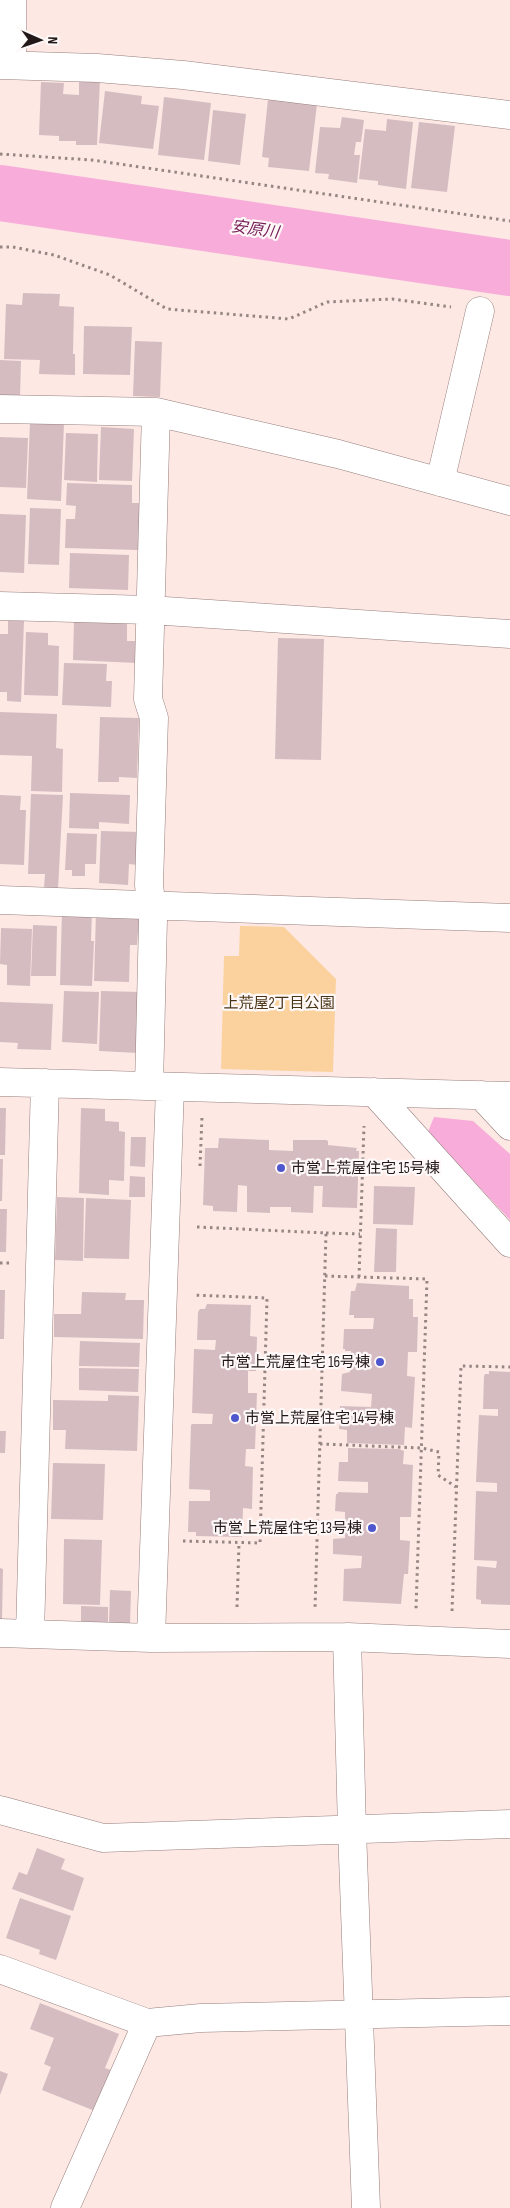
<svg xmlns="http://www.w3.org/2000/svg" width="510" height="2208" viewBox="0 0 510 2208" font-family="'Sofia Sans Condensed','Noto Sans JP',sans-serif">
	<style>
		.green { fill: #fbd29d }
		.water { fill: #f8acd9 }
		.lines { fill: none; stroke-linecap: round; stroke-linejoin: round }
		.river { stroke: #f8acd9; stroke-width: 56 }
		.building { fill: #d5bcc1 }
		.minor-casing { stroke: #967f7c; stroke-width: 29 }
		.path { stroke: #958683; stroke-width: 3; stroke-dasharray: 2.5 4; stroke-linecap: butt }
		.minor { stroke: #fff; stroke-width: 28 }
		.poi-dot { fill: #4e57cd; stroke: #fef9f8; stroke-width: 2 }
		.labels { text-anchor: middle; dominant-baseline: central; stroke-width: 4.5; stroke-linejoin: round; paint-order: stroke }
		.park-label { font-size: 15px; fill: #4a3516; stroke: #fef9f8 }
		.poi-label { font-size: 15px; fill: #211817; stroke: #fef9f8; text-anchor: start }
		.water-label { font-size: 16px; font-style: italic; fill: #76205a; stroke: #fef9f8 }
	</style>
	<rect width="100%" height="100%" fill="#fde8e4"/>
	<path class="green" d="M240,926L284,927L336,979L333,1072L221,1069L224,956H239Z"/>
	<path class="water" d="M434,1117L473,1121L510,1154V1220L428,1132Z"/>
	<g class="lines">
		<path class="river" d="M0,193L510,268"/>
	</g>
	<path class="building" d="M79,79L100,80L97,145H76V141H59V136L39,135L41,82L64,83L63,94L79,95Z
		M105,91L142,96L141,104L159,106L153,149L99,143Z
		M164,97L211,103L204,160L158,155Z
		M268,99L317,104L309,171L268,167L269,158L262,157Z
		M213,110L246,114L240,165L208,161Z
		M342,117L364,120L361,142H356L354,155H360L357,183L328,179L329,174L315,173L320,127L340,128Z
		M387,119L413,122L406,189L378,185V181L359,179L365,129L386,131Z
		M419,122L455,126L447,192L411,188Z
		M23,293L60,294L59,306L74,307L73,354H75V375L39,374L40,360L4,359L6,304L22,305Z
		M84,326L132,327L130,375L83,374Z
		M135,341L162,342L160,397L133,396Z
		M0,360L21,361L20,397L0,396Z
		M30,422L64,423L61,501L27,499Z
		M101,427L134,429L132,481L99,480Z
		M66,433L98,434L97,482L64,480Z
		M0,437L28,438L26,488L0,487Z
		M67,483L132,485V503H140L138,550L65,548L66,519H75L76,506L66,505Z
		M30,508L61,509L59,565L28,564Z
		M0,514L26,515L24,573L0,572Z
		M70,553L129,555L128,590L69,588Z
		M8,621H24L21,702L7,701V692H0V634H8Z
		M74,621L127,623V641H136V663L73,660Z
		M26,632L48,633V645L59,646L58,696L24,695Z
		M278,638L324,639L321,760L275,759Z
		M64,663L107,664L106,681H112L111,707L62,705Z
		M0,712L57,714L56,748L63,749L62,792L31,791L32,756L0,755Z
		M100,717L139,718L137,778L119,777V782H98Z
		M70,793L130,795L129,824L99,822V829L69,828Z
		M31,794L63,795L58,889L44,888L45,874H28Z
		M0,795L21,796L20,810H26L24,865L0,864Z
		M101,831L140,832L138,865L129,864L128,885L99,883Z
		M67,833L97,834L96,864H85V876H72V870H65Z
		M62,911L92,912L91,941H94L92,986L60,985Z
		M96,913L144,915L143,933H138L137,945H130L129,982L94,981Z
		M33,925L57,926L56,976H31Z
		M1,928L32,929L30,986L7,985V965L0,964Z
		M64,991L99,992L97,1044L62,1042Z
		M101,991L140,992L138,1053L99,1051Z
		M0,1002L53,1004L51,1050L17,1049L18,1043L0,1042Z
		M0,1108H6L5,1155H0Z
		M81,1108L105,1109V1121L119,1122V1131L125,1132L124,1181L109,1180V1195L79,1193Z
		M131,1137H146L145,1167L130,1166Z
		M219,1138L269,1140V1150L293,1151V1140H326L328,1141V1145L357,1148L356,1151H359L357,1208L322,1207L323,1186H314L313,1213L291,1212V1207H270V1213L247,1212V1186L238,1185L237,1212L213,1211V1206L203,1205L205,1150V1148H218Z
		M0,1159H3L2,1201H0Z
		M130,1176L145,1177V1197H129Z
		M374,1186L415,1187L413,1225L373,1224Z
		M57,1197L84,1198L83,1261L55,1260Z
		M86,1198L131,1200L129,1259L84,1258Z
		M0,1209H7L6,1252H0Z
		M376,1228L397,1229L396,1272H374Z
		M357,1283L409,1286V1299H413V1317H418L417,1352H408L407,1376L415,1377L412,1428L405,1427L404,1445L347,1443V1430L339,1429L340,1406L371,1407L372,1394L341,1391L342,1374L350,1372L351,1351H345V1349H343L344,1329H373L374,1318H354V1315H349L351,1291H355Z
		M0,1290H5L4,1339H0Z
		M82,1292L126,1293L125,1300H144L143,1339L54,1337V1314H81Z
		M207,1304L251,1305L250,1336L257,1337L256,1371H248V1393H257L255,1449H246L245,1466L253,1467L252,1509L243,1508L242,1537L196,1536V1532H188L189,1501H210V1490L189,1489L191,1425L192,1424H212L213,1414L192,1413L194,1349L215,1350L216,1340H197L198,1312L200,1309H205Z
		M80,1341L140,1343L139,1367L79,1366Z
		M79,1368L139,1369L138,1392L79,1390Z
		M489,1371L510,1372V1605L481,1604V1600L476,1599L477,1566L496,1568L497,1561L474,1560L476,1491L497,1492V1483L476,1482L479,1415L498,1416V1409H483L484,1376L485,1374H489Z
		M108,1395L139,1396L137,1451L65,1449L66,1430H53V1400L108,1401Z
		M0,1431H6L5,1453H0Z
		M348,1448L399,1449L404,1451L403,1464L413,1465L411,1517H400V1540L410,1541L408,1574H404L401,1604L343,1601L344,1569L361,1568L362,1556L333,1554V1539L345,1538V1512L335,1511L336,1494H338V1492L368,1493V1482L338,1481L339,1462H348Z
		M53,1463L105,1464L103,1520L51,1519Z
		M64,1539L102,1540L100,1605L63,1604Z
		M0,1568L3,1569L2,1619H0Z
		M110,1590L131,1591L130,1625L109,1624Z
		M81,1606L108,1607V1623L81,1622Z
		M37,1848L65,1859L61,1869L84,1878L73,1911L12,1889L19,1872L27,1875Z
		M20,1898L71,1916L56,1960L39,1954L40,1950L6,1938Z
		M40,2003L119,2034L105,2068L111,2070L95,2111L42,2090L51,2067L44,2064L54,2038L30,2029Z
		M0,2071L8,2074L0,2095Z"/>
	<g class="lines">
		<g class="minor-casing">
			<path id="minor" d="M12,0V65
				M0,65L97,68L183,75L510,115
				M0,409L156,412L338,454L510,501
				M440,482L480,311
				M0,606L150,610L510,634
				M0,900L510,918
				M0,1082L510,1096
				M149,1086L153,919L149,885L154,718L148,699L156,412
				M374,1092L510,1243
				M481,1095L510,1126
				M0,1633L151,1638L347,1637L510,1644
				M30,1634L45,1083
				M347,1637L352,1830L366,2208
				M151,1638L170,1087
				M0,1810L103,1838L510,1824
				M0,1969L147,2023L201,2018L510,2011
				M65,2208L147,2023"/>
		</g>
		<path class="path" d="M0,154L92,160L510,221
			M0,247H13L54,255L110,275L167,309L289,319L327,302L392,299L451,307
			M200,1166L202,1117
			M197,1227L326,1233L315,1609
			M326,1233L360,1234
			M0,1263H9
			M325,1276L427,1279L416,1609
			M359,1277L364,1126
			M320,1444L422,1448L439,1452L438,1475L456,1487
			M183,1541L260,1543L267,1298L193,1295
			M237,1607L239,1542
			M452,1611L461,1366L510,1367"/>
		<use href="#minor" class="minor"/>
	</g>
	<g class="poi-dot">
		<circle cx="281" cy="1168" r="5"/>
		<circle cx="380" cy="1362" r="5"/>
		<circle cx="235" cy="1418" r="5"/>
		<circle cx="372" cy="1528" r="5"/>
	</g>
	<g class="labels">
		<g class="park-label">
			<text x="279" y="1003">上荒屋2丁目公園</text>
		</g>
		<g class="poi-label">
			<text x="291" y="1168">市営上荒屋住宅 15号棟</text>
			<text x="370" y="1362" text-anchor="end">市営上荒屋住宅 16号棟</text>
			<text x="245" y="1418">市営上荒屋住宅 14号棟</text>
			<text x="362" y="1528" text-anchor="end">市営上荒屋住宅 13号棟</text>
		</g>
		<g class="water-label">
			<text transform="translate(255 230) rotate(8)">安原川</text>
		</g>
	</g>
	<g transform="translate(40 40) rotate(92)" stroke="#fef9f8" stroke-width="4" paint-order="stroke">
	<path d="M0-4L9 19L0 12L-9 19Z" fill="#211817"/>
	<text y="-8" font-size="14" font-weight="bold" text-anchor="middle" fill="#211817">N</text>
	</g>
</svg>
